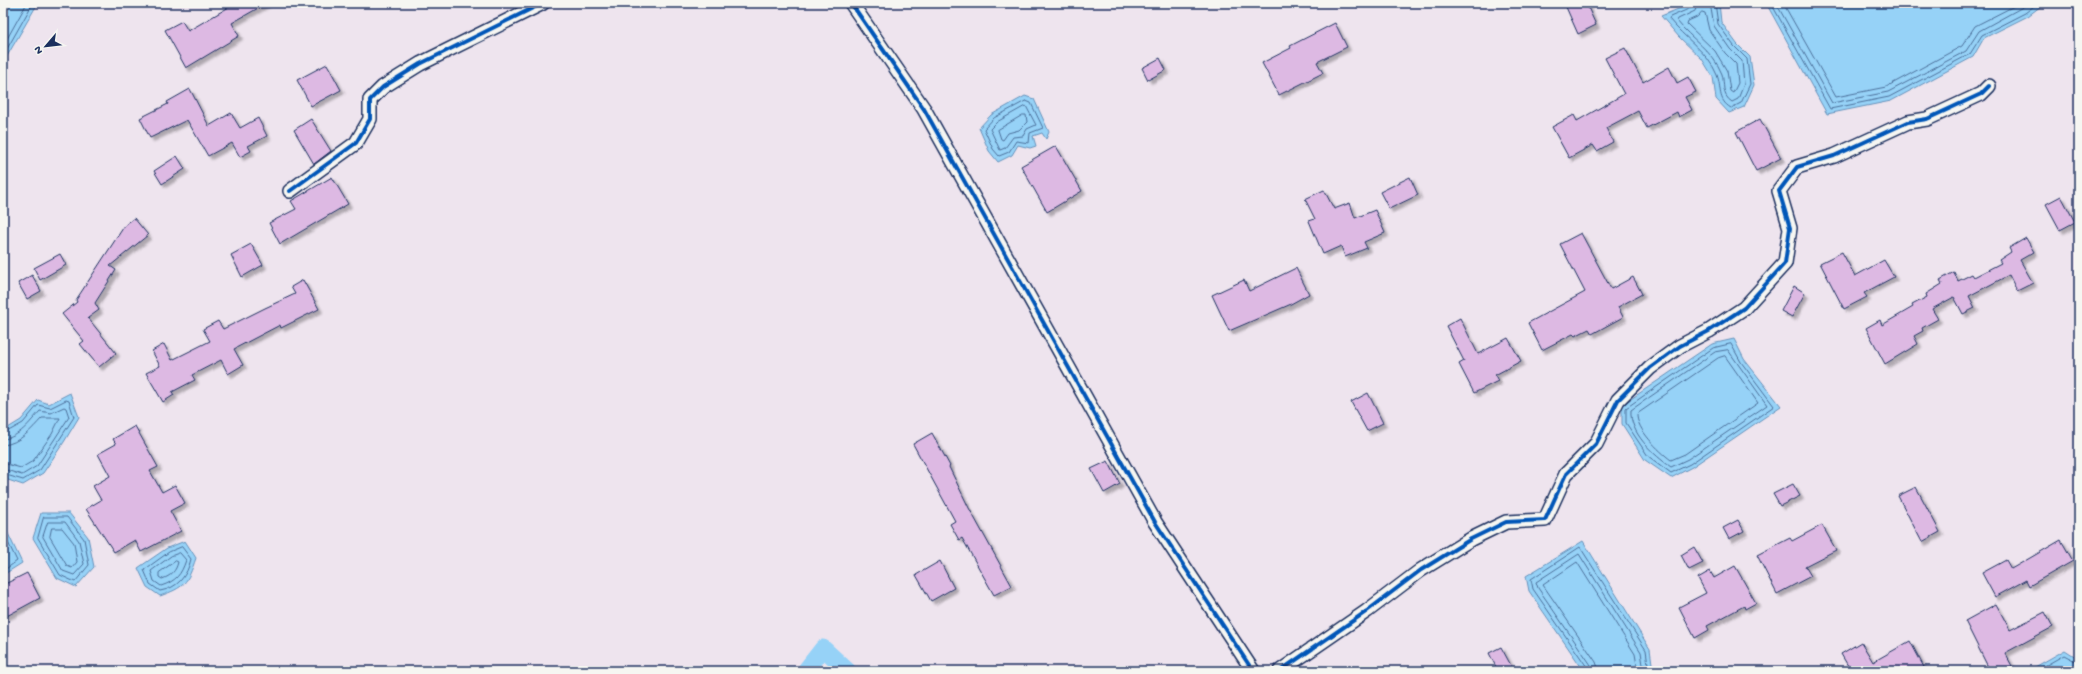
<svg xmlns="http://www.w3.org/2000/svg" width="2082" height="674" viewBox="0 0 2082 674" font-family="'Gochi Hand',sans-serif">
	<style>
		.water { fill: #96d2f7; stroke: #6591ba }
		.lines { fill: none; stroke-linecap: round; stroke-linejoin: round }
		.shore { stroke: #4c709b; stroke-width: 1 }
		.canal { stroke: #96d2f7; stroke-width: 17 }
		.building { fill: #ddb9e3; stroke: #1b2f5e; filter: url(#shadow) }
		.minor-casing { stroke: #1b2f5e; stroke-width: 16 }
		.minor { stroke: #f6f6f2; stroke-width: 13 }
		.cycleway-casing { stroke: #f6f6f2; stroke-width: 6 }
		.cycleway { stroke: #0057b8; stroke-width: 4 }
	</style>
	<defs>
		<filter id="shadow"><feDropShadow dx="3.5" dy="3.5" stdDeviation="1" flood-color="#0004"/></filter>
	</defs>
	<rect width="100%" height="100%" fill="#eee4ee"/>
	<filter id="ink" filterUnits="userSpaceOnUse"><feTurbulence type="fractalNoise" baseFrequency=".025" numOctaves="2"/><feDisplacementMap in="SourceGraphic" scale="8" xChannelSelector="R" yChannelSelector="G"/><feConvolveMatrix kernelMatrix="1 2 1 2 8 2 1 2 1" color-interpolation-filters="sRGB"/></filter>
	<g filter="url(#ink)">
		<path class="water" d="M3,3H38L3,63Z
			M1693,3H1719L1721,22L1737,44L1750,57L1754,85L1744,107L1729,113L1716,99L1713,77L1702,59L1679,37L1661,16Z
			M1766,3H2045L2028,16L1984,38L1973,57L1891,101L1827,114Z
			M1025,96L1034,99L1049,132L1046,139L1042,133L1033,136L1036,146L1030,148L1018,145L1012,155L998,162L989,151L979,128L991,115Z
			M1734,339L1744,359L1781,406L1692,467L1671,478L1645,460L1622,424V405L1712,344Z
			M70,393L79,417L64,442L43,473L23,485L5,479L3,474V431L21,420L38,400L49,404Z
			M41,513H69L88,537L94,567L76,587L57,578L33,538Z
			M3,523L22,563L3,575Z
			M185,541L196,558C187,584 185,587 160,596L147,587L138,568L167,548Z
			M1583,541L1650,649L1653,671H1584L1529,591L1526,576Z
			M2065,650L2079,659V671H2028Z"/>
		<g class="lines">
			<path class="shore" d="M1693,3L1691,8L1670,17L1669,19C1684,38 1708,52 1717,75C1722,88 1717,100 1731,108L1741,103L1750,84L1747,59L1734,46L1718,24L1715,3
				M1698,3L1695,11L1678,19L1677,21C1691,39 1713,51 1722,74C1725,84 1721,95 1732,102L1738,99L1744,84L1742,61L1730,49L1714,26L1710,3
				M1771,3L1830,109L1889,97L1970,54L1982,35L2025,13L2038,3
				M1776,3L1832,103L1888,92L1966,51L1979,31L2030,3
				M1783,3L1836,97L1886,87L1962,46L1975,26L2020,3
				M1702,12L1705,13L1709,30L1725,53L1736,64L1738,83L1733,93L1730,91L1727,71L1715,51L1687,24L1688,21L1697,17Z
				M3,46L27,3
				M3,56L33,3
				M1026,101L1031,103L1043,128L1030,133L1029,143L1016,141L1009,152L999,156L993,149L984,129L994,118Z
				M1026,106L1036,125L1027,129L1023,136L1013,137L1005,148L1000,150L990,129L997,122Z
				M1023,115H1026L1027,122L1019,130L1008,133L1003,140L1001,139L998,130Z
				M1731,344L1741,362L1774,406L1690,464L1671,473L1648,456L1626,423V408L1713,348Z
				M1728,350L1767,405L1688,459L1671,467C1654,455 1629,433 1631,410L1715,352Z
				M1725,356L1758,403L1685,454L1671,460C1659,451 1636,429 1637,414L1718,358Z
				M3,434L23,423L38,405L50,408L66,400L69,401L74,417L40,470L23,480L3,474
				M3,439C19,438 30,422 40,411L51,413L64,407L66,408L69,417L37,466L22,475L3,469
				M3,445C19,444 32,429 42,418H60L52,434L33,461L21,468L3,463
				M44,517H67L84,539L89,565L75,582L60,575L38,538Z
				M48,522H65L79,541L84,564L74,575L63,571L43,537Z
				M52,528H62L74,543L77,562L72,568L67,566L50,537Z
				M3,532L17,561L3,571
				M182,547L191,559C187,576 178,588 160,591L150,584L144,570L169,552Z
				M180,553L186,560C181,575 176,581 161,586L154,581L151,571L171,556Z
				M176,561L178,562C176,571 171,576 162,579L159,577V573Z
				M1587,671V667L1533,589L1531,579L1580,547L1646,650L1649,671
				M1592,671L1591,665L1538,588L1536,582L1579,554L1641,652L1644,671
				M1599,671L1596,662L1543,585L1577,562L1635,654L1638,671
				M2036,671L2064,655L2079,663"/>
			<path class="canal" d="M805,671L823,648L848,671"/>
		</g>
		<path class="building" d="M236,3H267L232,23L239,36L186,68L165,30L182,21L188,31Z
			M1574,3H1586L1596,25L1578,34L1566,7Z
			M1335,23L1347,47L1317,62L1323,73L1279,95L1262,63L1291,48L1290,46Z
			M1625,48L1643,82L1669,67L1677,83L1688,77L1696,92L1685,97L1692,110L1679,117L1677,112L1647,128L1638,111L1606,128L1613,142L1597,151L1593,145L1569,158L1552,127L1574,115L1577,121L1624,94L1605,58Z
			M1160,58L1166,70L1148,80L1142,68Z
			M327,64L341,90L311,106L297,80Z
			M190,89L209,126L231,113L240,128L258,118L267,136L248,146L251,151L240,157L232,143L208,156L187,120L150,138L140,118L168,104L167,102Z
			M311,119L331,151L314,164L294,130Z
			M1760,119L1781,158L1756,171L1736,132Z
			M1056,146L1082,191L1047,212L1021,166Z
			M177,156L185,169L162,184L154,171Z
			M332,177L348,204L280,244L269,223L296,209L291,201Z
			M1410,177L1418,195L1389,209L1380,192Z
			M1324,190L1334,209L1350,203L1355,218L1375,210L1385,233L1364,242L1367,248L1345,257L1341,246L1323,254L1309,221L1315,219L1305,199Z
			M2061,196L2075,222L2060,230L2046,204Z
			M134,218L148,235L110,266L116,270L95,303L99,310L88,318L116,353L99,367L80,344L84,341L62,314L77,302L76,300L125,225Z
			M1581,233L1611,289L1633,277L1642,294L1618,307L1623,317L1592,334L1589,329L1575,336L1573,334L1542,350L1528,323L1585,292L1560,244Z
			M2026,238L2034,252L2020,260L2033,283L2017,291L2009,275L1969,296L1975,308L1963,314L1954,297L1932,309L1938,319L1922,328L1923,331L1914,336L1918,344L1885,364L1866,328L1880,320L1882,325L1913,307L1912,305L1927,297L1926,294L1942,284L1940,280L1954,272L1958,281L1972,274L1974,277L2001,263L1999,260L2011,252L2009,248Z
			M251,244L263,265L242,277L231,255Z
			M1842,252L1855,276L1884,260L1894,277L1864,293L1867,297L1844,309L1820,263Z
			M60,254L66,265L40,280L34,268Z
			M1296,268L1309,294L1289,305L1229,331L1212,295L1244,280L1249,291Z
			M32,275L41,291L27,299L18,283Z
			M303,280L319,309L281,328L280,325L234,349L243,365L228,374L221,360L192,375L195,380L172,392L174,395L163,402L146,373L160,366L152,351L164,344L172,360L210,341L203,329L218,321L223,329L265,308L295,294L291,287Z
			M1794,286L1805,293L1792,317L1781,311Z
			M1460,318L1478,354L1508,338L1521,361L1495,375L1498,381L1474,393L1459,364L1464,361L1446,326Z
			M1368,393L1383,423L1367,431L1351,402Z
			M135,426L158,467L150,471L162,492L175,485L185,503L170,511L181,531L141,552L135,540L114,552L86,509L101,500L93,486L110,476L98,454L116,444L113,439Z
			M932,433L950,466L949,467L969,508L1012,586L994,595L962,538L959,540L950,524L955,521L913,444Z
			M1108,461L1120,484L1104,493L1091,469Z
			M1793,484L1800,496L1780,506L1773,494Z
			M1916,487L1940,532L1922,542L1898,496Z
			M1738,520L1744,531L1729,539L1723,528Z
			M1822,525L1836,550L1805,566L1811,576L1777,594L1757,555L1790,538L1792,541Z
			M2061,540L2073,561L2029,586L2026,580L1995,597L1982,573L2006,560L2011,569Z
			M1694,547L1703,563L1689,570L1681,555Z
			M940,561L954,588L931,601L916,575Z
			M1735,566L1756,603L1745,609L1744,606L1707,626L1709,630L1695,638L1679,607L1706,593L1698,578L1710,571L1714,578Z
			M27,573L40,598L3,618V585Z
			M1996,604L2010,630L2045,612L2053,627L2005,653L2012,666L2003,671H1990L1965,621Z
			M1910,641L1926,671H1851L1841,654L1861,642L1873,662Z
			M1501,647L1514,671H1498L1489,653Z"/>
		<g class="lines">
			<g class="minor-casing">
				<path id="minor" d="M851,3L924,109L1155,522L1253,671
					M290,191L356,143L370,119V100L383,87L420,64L543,3
					M1280,671L1367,611L1421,570L1471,539L1506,522L1545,520L1566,474L1596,444L1618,400L1650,368L1680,346L1709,331L1744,308L1785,263L1790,228L1779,191L1797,167L1834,156L1908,122L1927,119L1981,94L1989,86"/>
			</g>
			<use href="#minor" class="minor"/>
			<g class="cycleway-casing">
				<path id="cycleway" d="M851,3L924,109L1155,522L1253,671
					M290,191L356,143L370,119V100L383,87L420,64L543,3
					M1280,671L1367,611L1421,570L1471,539L1506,522L1545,520L1566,474L1596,444L1618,400L1650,368L1680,346L1709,331L1744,308L1785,263L1790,228L1779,191L1797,167L1834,156L1908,122L1927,119L1981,94L1989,86"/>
			</g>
			<use href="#cycleway" class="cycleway"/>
		</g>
	</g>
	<rect width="2082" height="674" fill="none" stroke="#f6f6f2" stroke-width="16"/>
	<rect x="8" y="8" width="2066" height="658" fill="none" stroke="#1b2f5e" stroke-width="1.5" filter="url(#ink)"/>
	<g transform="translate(46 46) rotate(242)" stroke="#f6f6f2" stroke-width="3" paint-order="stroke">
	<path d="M0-3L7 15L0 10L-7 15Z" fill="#1b2f5e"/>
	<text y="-6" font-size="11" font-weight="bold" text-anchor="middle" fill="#1b2f5e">N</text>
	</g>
</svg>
